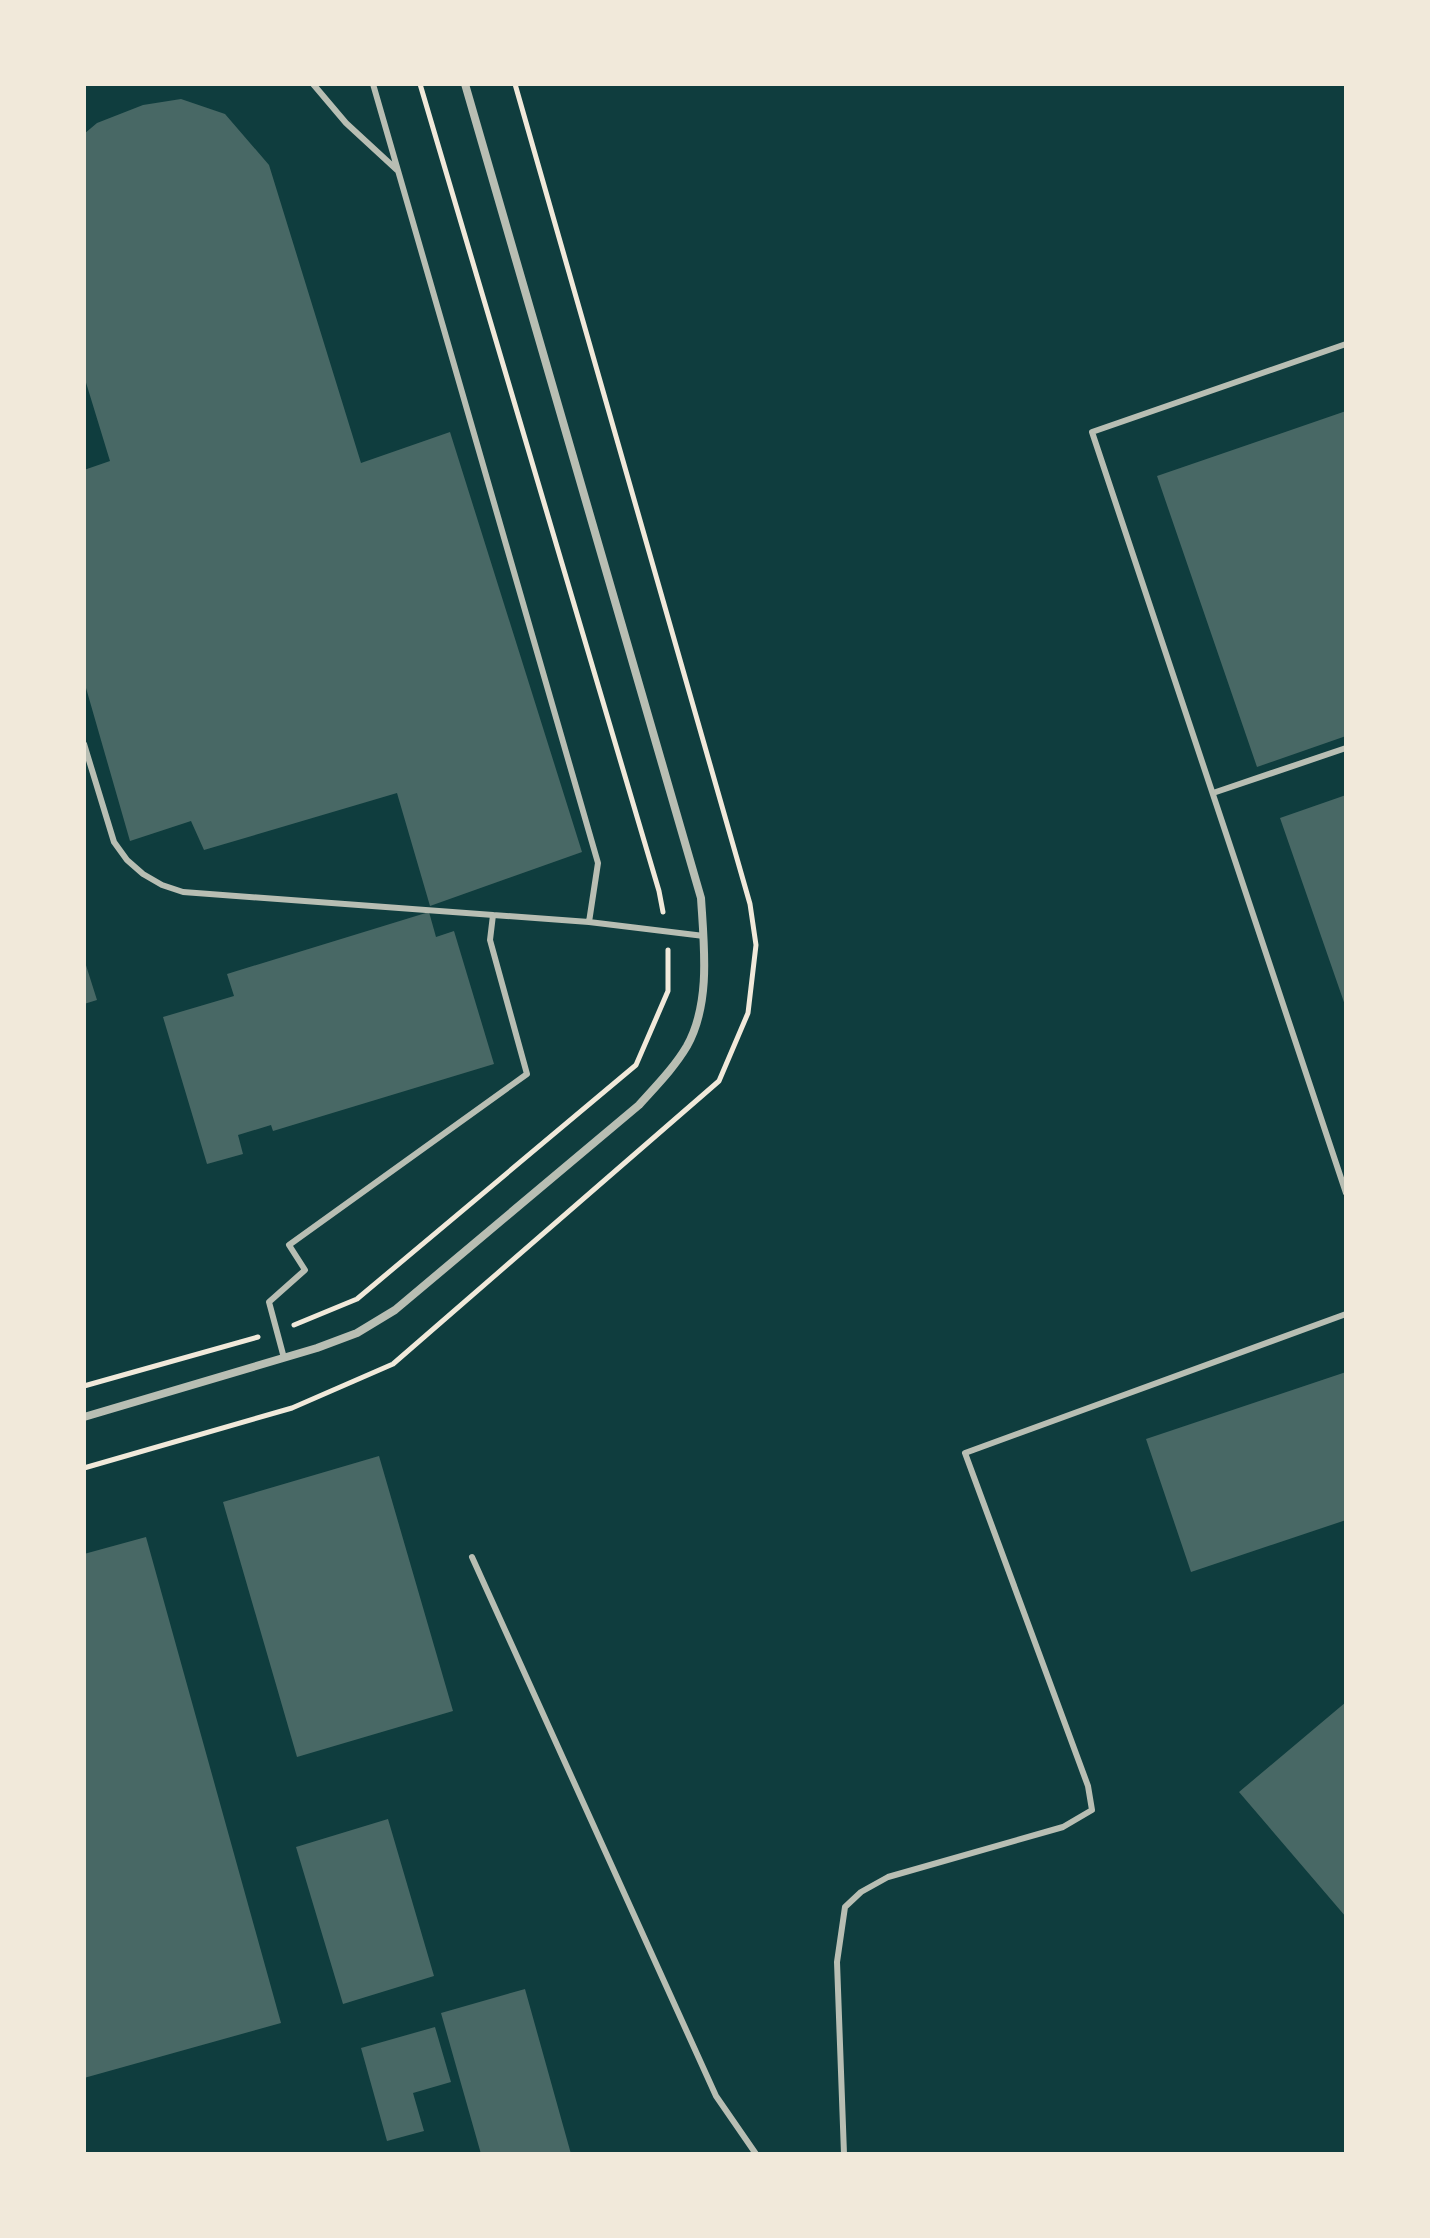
<svg xmlns="http://www.w3.org/2000/svg" width="1430" height="2238" viewBox="0 0 1430 2238" font-family="'Exo 2',sans-serif">
	<style>
		.building { fill: #486865 }
		.lines { fill: none; stroke-linecap: round; stroke-linejoin: round }
		.path { stroke: #f1e9da; stroke-width: 5 }
		.service { stroke: #b8beb3; stroke-width: 6 }
		.minor { stroke: #b8beb3; stroke-width: 8 }
	</style>
	<rect width="100%" height="100%" fill="#0f3d3e"/>
	<path class="building" d="M181,99L225,114L269,165L361,463L450,432L582,852L430,906L397,793L204,850L191,821L130,841L84,681V470L110,461L84,376V134L97,123L143,105Z
		M1346,411V736L1257,767L1157,476Z
		M1346,795V1008L1280,818Z
		M429,912L436,937L454,931L494,1064L273,1131L271,1125L238,1135L243,1154L207,1164L163,1017L234,996L227,974Z
		M84,959L97,1000L84,1004Z
		M1346,1372V1520L1191,1572L1146,1439Z
		M379,1456L453,1711L297,1757L223,1502Z
		M146,1537L281,2023L84,2078V1554Z
		M1346,1702V1917L1239,1792Z
		M388,1819L434,1976L343,2004L296,1847Z
		M525,1989L571,2154H481L441,2013Z
		M435,2027L451,2082L413,2093L424,2131L387,2141L361,2048Z"/>
	<g class="lines">
		<path class="path" d="M420,84L659,891L663,912
			M294,1325L357,1299L636,1065L668,991V950
			M84,1386L258,1337
			M84,1468L292,1408L393,1364L719,1081L748,1013L756,945L750,904L515,84"/>
		<path class="service" d="M313,84L346,123L397,170
			M373,84L598,863L589,922
			M1346,344L1092,432L1346,1193
			M84,744L114,842L127,860L143,874L162,885L183,892L589,922L704,936
			M1213,793L1346,748
			M284,1358L269,1302L305,1270L289,1245L527,1074L490,940L493,915
			M472,1557L716,2096L756,2154
			M844,2154L837,1962L845,1907L861,1892L888,1877L1063,1827L1092,1810L1088,1786L965,1453L1346,1314"/>
		<path class="minor" d="M84,1417L317,1348L357,1333L395,1310L639,1105C656,1086 674,1068 687,1046C711,1003 704,946 701,898L465,84"/>
	</g>
	<rect width="1430" height="2238" fill="none" stroke="#f1e9da" stroke-width="172"/>
</svg>
